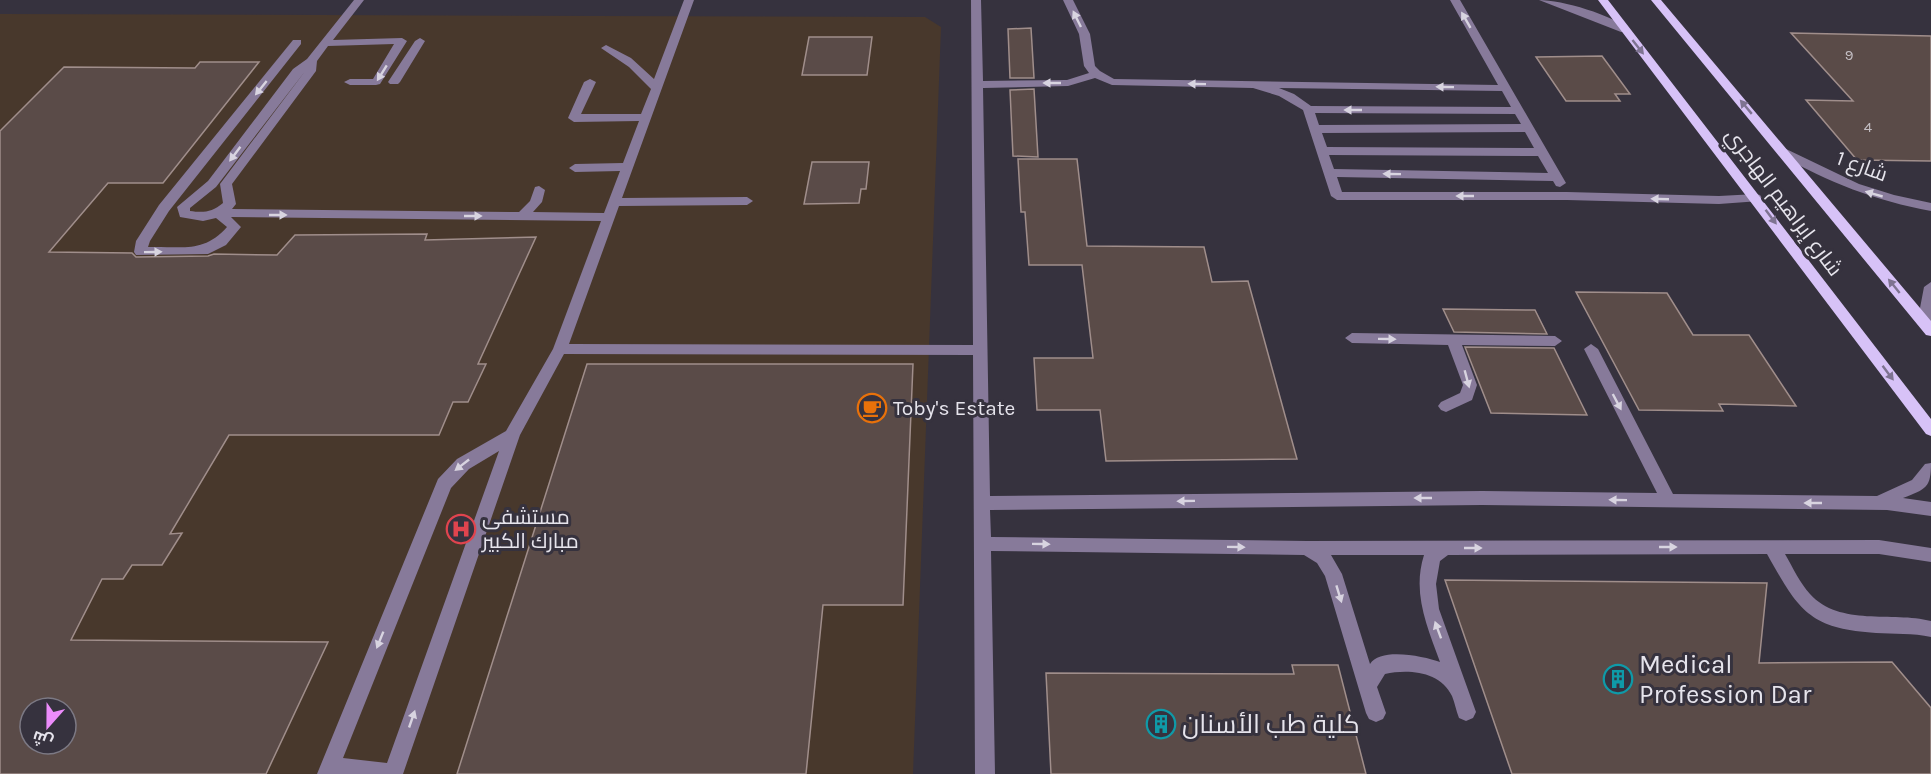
<svg xmlns="http://www.w3.org/2000/svg" width="1931" height="774" viewBox="0 0 1931 774" font-family="Karla,Cairo,sans-serif">
	<style>
		.medical { fill: #48382c; fill-rule: evenodd }
		.building { fill: #5a4b48; stroke: #a08e8b; stroke-width: 1.5; fill-rule: evenodd }
		.lines { fill: none; stroke-linecap: round; stroke-linejoin: round }
		.minor { fill: #877a9a; fill-rule: evenodd }
		.major { fill: #d7c2f7; fill-rule: evenodd }
		.oneway { fill: #d8d4e0 }
		.oneway2 { fill: #7e7391 }
		.labels { text-anchor: middle; dominant-baseline: central; stroke-width: 6; stroke-linejoin: round; paint-order: stroke }
		.far-number-label { font-size: 15px; fill: #c3bec3 }
		.street-label { font-size: 21px; fill: #e6e4ec; stroke: #36323e }
		.poi-label { font-size: 21px; fill: #e6e4ec; stroke: #36323e; text-anchor: start }
		.near-poi-label { font-size: 26px; fill: #e6e4ec; stroke: #36323e; text-anchor: start }
	</style>
	<rect width="100%" height="100%" fill="#36323e"/>
	<path class="medical" d="M0,14L925,17L941,27L913,774H0ZM30,708H66V744H30Z"/>
	<path class="building" d="M1031,28L1034,78H1010L1008,29Z
		M1791,33L1931,36V161L1857,160L1806,100L1853,101Z
		M809,37H872L867,75H802Z
		M1602,56L1630,94H1615L1620,101H1566L1536,57Z
		M200,62H259L163,183H108L49,252L132,253L136,257L208,256L214,254L277,255L295,235L427,234L425,240L536,237L478,364H486L468,402H453L439,435H229L170,534L182,533L162,565H132L123,579H102L71,640L328,642L266,774H0V131L64,67L195,68ZM30,708H66V744H30Z
		M1034,89L1038,157L1013,156L1010,90Z
		M1018,159H1077L1087,246L1204,247L1212,282L1248,281L1297,459L1106,461L1100,410H1037L1034,358H1093L1082,265H1029L1025,212H1021Z
		M812,162H869L866,189H861L859,203L804,204Z
		M1576,292L1667,293L1693,335H1749L1796,406L1719,404L1723,411L1639,410Z
		M1443,309L1535,310L1547,334L1454,332Z
		M1465,347L1554,348L1587,415L1491,413Z
		M587,364H913L903,605H823L806,774H457Z
		M1445,580L1767,583L1759,663L1892,662L1931,708V774H1512Z
		M1292,665H1338L1366,774H1051L1046,673L1294,674Z"/>
	<g class="lines">
		<path class="minor" d="M354,0H364L333,40L402,38L407,41L380,84L376,85H350L344,82L350,79H373L394,44L328,46L317,61L316,71L232,184L236,204L232,209L519,212L530,201L535,187L539,186L545,190L542,202L533,212L604,213L620,171L575,172L569,168L575,164L623,163L639,121L574,122L568,118L584,82L590,79L596,82L581,114H641L651,89L629,67L601,48L606,45L631,58L654,79L684,0H694L622,198L747,197L753,201L747,205L619,206L569,344L973,345L971,0H981L983,81L1067,80L1089,73L1084,66L1079,34L1063,0H1073L1090,34L1095,66L1100,71L1114,79L1498,85L1450,0H1460L1566,183L1560,187L1556,186L1553,181L1337,177L1342,192H1567L1719,196L1756,194L1760,195L1762,198L1760,201L1719,204L1567,200H1337L1331,196L1303,110L1279,96L1253,88L1112,85L1095,78L1068,86L983,88L990,496L1482,491L1657,493L1584,349L1591,344L1598,349L1673,494L1877,496L1912,480L1925,464L1931,463C1931,488 1926,489 1903,498L1931,502V516L1887,510L1482,505L990,510L991,537L1307,541L1879,540L1931,548V562L1879,554H1785C1793,568 1800,583 1810,594C1840,627 1892,611 1931,621V637C1913,633 1894,634 1876,633C1808,629 1798,609 1767,554L1448,555L1440,561L1436,584L1439,609L1476,712L1473,718L1466,721L1459,718C1456,711 1455,703 1452,696C1440,671 1408,669 1385,674L1377,687L1386,713L1383,719L1376,722L1369,719L1366,713L1325,576L1317,563L1304,555L991,551L995,774H975L973,355L564,354L520,435L403,774H317L438,479L457,459L506,431L553,349L601,221L231,217L241,227L226,245L208,254L136,255L134,252L136,241L159,205L293,40H301V44L169,211L150,241L148,247C181,246 203,254 227,227L216,218L203,221L180,217L177,207L208,181L293,69L307,59ZM306,70L220,184L223,203C212,212 204,213 190,211V208L216,187ZM1279,88L1502,91L1511,107L1311,106L1294,94ZM1315,113L1515,114L1521,124L1319,125ZM1525,132L1534,148L1327,147L1322,133ZM1329,155L1538,156L1548,173L1334,169ZM499,451L387,763L343,758L451,488L469,469ZM1331,555H1424C1412,593 1427,626 1440,662C1424,656 1380,647 1370,664L1342,574Z
			M1539,0C1562,0 1613,15 1630,30L1629,32H1621Z
			M420,38L425,41L400,82L398,84H390L388,82L415,41Z
			M1784,148L1859,184L1894,195L1931,203V211C1876,201 1828,182 1780,155V149Z
			M1931,282V333L1924,328L1920,308L1924,287Z
			M1352,333L1555,336L1562,341L1555,346L1462,345L1477,385L1472,400L1446,412L1441,410L1438,406L1441,402L1460,393L1463,385L1448,345L1352,343L1345,338Z"/>
		<path class="major" d="M1598,0H1608L1931,419V436L1926,434Z
			M1651,0H1661L1931,321V336L1926,335Z"/>
	</g>
	<defs><path id="oneway-solid" d="M-6-.8H1V-3.2L6.5 0L1 3.2V.8H-6Z" transform="scale(1.5)"/></defs>
	<g class="oneway">
		<use href="#oneway-solid" transform="translate(1077 19) rotate(-116)"/>
		<use href="#oneway-solid" transform="translate(1466 20) rotate(-120)"/>
		<use href="#oneway-solid" transform="translate(382 73) rotate(122)"/>
		<use href="#oneway-solid" transform="translate(1052 83) rotate(180)"/>
		<use href="#oneway-solid" transform="translate(1197 84) rotate(-179)"/>
		<use href="#oneway-solid" transform="translate(1445 87) rotate(-179)"/>
		<use href="#oneway-solid" transform="translate(261 88) rotate(129)"/>
		<use href="#oneway-solid" transform="translate(1353 110) rotate(-180)"/>
		<use href="#oneway-solid" transform="translate(235 154) rotate(127)"/>
		<use href="#oneway-solid" transform="translate(1392 174) rotate(-179)"/>
		<use href="#oneway-solid" transform="translate(1874 194) rotate(-164)"/>
		<use href="#oneway-solid" transform="translate(1465 196) rotate(-180)"/>
		<use href="#oneway-solid" transform="translate(1660 199) rotate(-178)"/>
		<use href="#oneway-solid" transform="translate(278 215)"/>
		<use href="#oneway-solid" transform="translate(473 216)"/>
		<use href="#oneway-solid" transform="translate(153 252) rotate(-1)"/>
		<use href="#oneway-solid" transform="translate(1387 339) rotate(1)"/>
		<use href="#oneway-solid" transform="translate(1467 379) rotate(75)"/>
		<use href="#oneway-solid" transform="translate(1617 402) rotate(62)"/>
		<use href="#oneway-solid" transform="translate(462 465) rotate(142)"/>
		<use href="#oneway-solid" transform="translate(1423 498) rotate(180)"/>
		<use href="#oneway-solid" transform="translate(1618 500) rotate(-179)"/>
		<use href="#oneway-solid" transform="translate(1186 501) rotate(179)"/>
		<use href="#oneway-solid" transform="translate(1813 503) rotate(-180)"/>
		<use href="#oneway-solid" transform="translate(1041 544) rotate(1)"/>
		<use href="#oneway-solid" transform="translate(1236 547) rotate(1)"/>
		<use href="#oneway-solid" transform="translate(1668 547)"/>
		<use href="#oneway-solid" transform="translate(1473 548)"/>
		<use href="#oneway-solid" transform="translate(1339 594) rotate(73)"/>
		<use href="#oneway-solid" transform="translate(1438 630) rotate(-110)"/>
		<use href="#oneway-solid" transform="translate(380 640) rotate(112)"/>
		<use href="#oneway-solid" transform="translate(412 719) rotate(-71)"/>
	</g>
	<g class="oneway2">
		<use href="#oneway-solid" transform="translate(1638 47) rotate(52)"/>
		<use href="#oneway-solid" transform="translate(1746 107) rotate(-130)"/>
		<use href="#oneway-solid" transform="translate(1771 217) rotate(53)"/>
		<use href="#oneway-solid" transform="translate(1894 286) rotate(-129)"/>
		<use href="#oneway-solid" transform="translate(1888 373) rotate(53)"/>
	</g>
	<defs>
		<g id="cafe-ring" transform="scale(1.5)"><circle r="9.5" fill="#36323e" stroke="#e8710a" stroke-width="1.5"/><path d="M-5.5-4.5H6V0H3Q3 3.5 0 3.5H-2.5Q-5.5 3.5-5.5 0ZM3-3.2v2h1.7v-2ZM-6 4.5H4V6H-6Z" fill="#e8710a"/></g>
		<g id="hospital-ring" transform="scale(1.5)"><circle r="9.5" fill="#36323e" stroke="#e0444e" stroke-width="1.5"/><path d="M-5-5h3v3.5h4V-5h3V5h-3V1.5h-4V5h-3Z" fill="#e0444e"/></g>
		<g id="building-ring" transform="scale(1.5)"><circle r="9.5" fill="#36323e" stroke="#0f9aa8" stroke-width="1.5"/><path d="M-4-6H4V6H1V3H-1V6H-4ZM-2.5-4.3h1.7v1.8h-1.7ZM.8-4.3h1.7v1.8H.8ZM-2.5-1h1.7V.8h-1.7ZM.8-1h1.7V.8H.8Z" fill="#0f9aa8"/></g>
	</defs>
	<g fill-rule="evenodd">
		<use href="#cafe-ring" x="872" y="408"/>
		<use href="#hospital-ring" x="461" y="529"/>
		<use href="#building-ring" x="1618" y="679"/>
		<use href="#building-ring" x="1161" y="724"/>
	</g>
	<g class="labels">
		<g class="far-number-label">
			<text x="1849" y="55">9</text>
			<text x="1868" y="127">4</text>
		</g>
		<g class="street-label">
			<text transform="translate(1862 166) rotate(20)">شارع 1</text>
			<text transform="translate(1784 202) rotate(53)">شارع إبراهيم الهاجري</text>
		</g>
		<g class="poi-label">
			<text x="893" y="408">Toby's Estate</text>
			<text x="482" y="517">مستشفى<tspan x="482" dy="24">مبارك الكبير</tspan></text>
		</g>
		<g class="near-poi-label">
			<text x="1639" y="664">Medical<tspan x="1639" dy="30">Profession Dar</tspan></text>
			<text x="1182" y="724">كلية طب الأسنان</text>
		</g>
	</g>
	<g transform="translate(48 726) rotate(201)"><circle r="28" fill="#36323e" stroke="#7c7984" stroke-width="1.5"/>
	<path d="M0-4.5L10 22L0 15L-10 22Z" fill="#ec8cfb"/>
	<text y="-9" font-size="16" font-weight="bold" text-anchor="middle" fill="#e6e4ec">ش</text>
	</g>
</svg>
